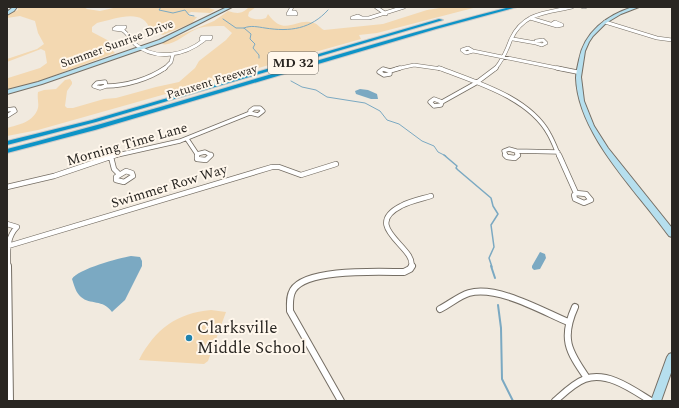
<svg xmlns="http://www.w3.org/2000/svg" width="679" height="408" viewBox="0 0 679 408" font-family="Spectral,serif">
	<style>
		.green { fill: #f3d8b1 }
		.water { fill: #7ba9c2 }
		.lines { fill: none; stroke-linecap: round; stroke-linejoin: round }
		.stream-far2 { stroke: #7ba9c2; stroke-width: 1 }
		.stream-far1 { stroke: #7ba9c2; stroke-width: 1.5 }
		.stream { stroke: #7ba9c2; stroke-width: 2 }
		.street-far3-casing { stroke: #756e64; stroke-width: 4 }
		.street-far2-casing { stroke: #756e64; stroke-width: 5 }
		.street-far1-casing { stroke: #756e64; stroke-width: 6 }
		.street-casing { stroke: #756e64; stroke-width: 8 }
		.secondary-casing { stroke: #756e64; stroke-width: 2 }
		.highway-casing { stroke: #cccbca; stroke-width: 2 }
		.street-far3 { stroke: #fff; stroke-width: 3 }
		.street-far2 { stroke: #fff; stroke-width: 3.5 }
		.street-far1 { stroke: #fff; stroke-width: 4.5 }
		.street { stroke: #fff; stroke-width: 6 }
		.secondary { fill: #b6dfee; fill-rule: evenodd }
		.highway { fill: #0d94c7; fill-rule: evenodd }
		.poi-dot { fill: #2083ae; stroke: #fff7ec; stroke-width: 1.5 }
		.labels { text-anchor: middle; dominant-baseline: central; stroke-width: 4; stroke-linejoin: round; paint-order: stroke }
		.far-street-label { font-size: 12px; fill: #292622; stroke: #fff7ec }
		.shield { fill: #fff7ec; stroke: #69655f; stroke-width: 1 }
		.shield-label { font-size: 13px; font-weight: bold; fill: #292622 }
		.street-label { font-size: 14px; fill: #292622; stroke: #fff7ec }
		.near-poi-label { font-size: 17px; fill: #292622; stroke: #fff7ec; text-anchor: start }
	</style>
	<rect width="100%" height="100%" fill="#f1eadf"/>
	<path class="green" d="M18,7H84L87,9L100,11L118,7H206L215,10L210,13L191,12L188,14L189,16L197,17L192,23L163,35L150,30C144,7 115,19 97,23L92,27V32L111,42L109,47L115,53L34,83L7,89V76L8,78L40,68L47,63L45,51L41,49L7,62V59L37,49L44,44L38,33L35,21L20,16L7,18V14L18,10Z
		M249,7H256L249,12L248,16C252,20 261,20 266,18L268,14C285,38 296,17 314,23C318,24 320,28 324,30L383,24L427,10L445,7H477L377,33L359,35L361,39L38,130L7,136V128C18,125 34,122 38,108C39,103 37,98 38,92L44,90L56,89L65,80L70,79L72,82V84L67,91L65,106L67,108H73L104,99L116,98L156,87L179,82L195,68L199,61L226,40L232,33L224,26C215,26 207,26 199,28C187,32 173,47 162,44L164,42L214,21L228,11C238,14 242,14 249,7Z
		M211,310L226,312L208,361L204,364L139,360C155,329 177,313 211,310Z"/>
	<path class="water" d="M360,89L368,90L377,94L378,99H371L356,94L355,91Z
		M540,252L545,254L546,258L540,269L534,270L532,268V266Z
		M131,256L140,257L142,261V266L125,300L113,311L112,312C103,299 90,305 81,297C76,293 74,285 72,279C78,269 119,258 131,256Z"/>
	<g class="lines">
		<path class="stream-far2" d="M161,7L159,10L173,13L185,10L189,15L194,16
			M7,8L9,10L7,12
			M223,19L236,28H244L251,34L250,39L255,44L253,48L259,55V58
			M244,28C251,25 258,27 265,28C290,32 311,29 328,10
			M291,81L302,87L316,90L327,97L365,103L380,111L387,120L399,124L422,141L434,146L438,152L446,156"/>
		<path class="stream-far1" d="M444,155L457,166L456,168L458,170L491,198L493,206L498,214L491,225L494,247L489,258L492,267"/>
		<path class="stream" d="M491,266L495,278
			M498,305L501,328L502,379L513,401"/>
		<g class="street-far3-casing">
			<path id="street-far3" d="M376,7L386,14
				M583,7H585
				M290,12H295L296,14H288L292,7
				M362,18L358,16L352,18H369L404,7
				M530,18L557,26L562,25L555,22L552,24
				M605,22L657,38L672,40
				M117,27H125L122,30L114,29Z
				M122,30C128,33 130,39 135,44C155,61 184,56 204,40
				M202,37H211L210,39H201Z
				M513,39L536,43
				M543,40L546,43L542,45L536,43V41Z
				M468,48L473,51L466,53L462,50Z
				M473,51L562,69
				M164,69L171,62L173,54
				M396,69L414,65L442,69
				M495,69C503,60 507,50 511,39C524,12 546,13 572,7"/>
		</g>
		<g class="street-far2-casing">
			<path id="street-far2" d="M439,68C475,82 529,97 549,134C553,141 556,149 559,156
				M557,68L577,72
				M383,69L390,71V74L384,75L379,72Z
				M390,71L400,68
				M105,82L106,86L100,88L94,86L97,83Z
				M106,86C126,86 149,79 165,68
				M434,99L442,102L441,105L434,106L430,102Z
				M442,102L476,83L496,68
				M254,108H260L263,111L258,115L250,113V111Z
				M7,110L14,109L15,111L7,116
				M187,139L197,154
				M516,151L518,156
				M516,151L558,152
				M197,154V156
				M197,154L205,152L211,155L210,156
				M113,156L180,141L250,113
				M506,156L504,151L509,149L516,151"/>
		</g>
		<g class="street-far1-casing">
			<path id="street-far1" d="M197,155V159L206,160L211,155
				M505,155L507,157L515,158L518,155
				M559,155L576,193
				M111,157L114,169L119,174
				M126,171L132,173L133,176L124,182L116,180V177Z
				M7,187L54,176L116,155
				M576,193L586,194L591,200L584,203L575,199L574,195Z
				M7,224L17,227C6,238 8,252 8,267
				M8,246L272,167H279L301,175L336,164
				M411,267C418,248 360,227 401,206C410,201 421,199 431,196"/>
		</g>
		<g class="street-casing">
			<path id="street" d="M8,266L10,401
				M575,307C561,338 568,351 587,378
				M440,309C450,304 459,296 469,293C497,285 542,311 568,322
				M341,401L290,311C290,303 289,297 293,290C306,268 380,272 404,272L410,269L412,266
				M555,401C564,393 574,383 585,379C608,371 633,390 651,401"/>
		</g>
		<g class="secondary-casing">
			<path id="secondary" d="M13,7H17L14,11L7,15V12Z
				M227,7H232L163,42L42,84L7,94V90L38,82L159,40Z
				M633,7H639L621,14L606,23L593,36L589,42L585,51L581,77L584,101L594,126L608,148L672,228V237L669,236C637,191 578,135 576,78C576,72 578,65 579,60C584,32 607,15 633,7Z
				M672,353V370L661,401H651L667,357L669,354Z"/>
		</g>
		<g class="highway-casing">
			<path id="highway" d="M510,7H517L436,29L95,130L7,153V149C176,106 341,50 510,7Z
				M439,19L443,20L96,122L7,145V141L92,120Z"/>
		</g>
		<use href="#street-far3" class="street-far3"/>
		<use href="#street-far2" class="street-far2"/>
		<use href="#street-far1" class="street-far1"/>
		<use href="#street" class="street"/>
		<use href="#secondary" class="secondary"/>
		<use href="#highway" class="highway"/>
	</g>
	<circle class="poi-dot" cx="189" cy="338" r="4"/>
	<g class="labels">
		<g class="far-street-label">
			<text transform="translate(117 44) rotate(-20)">Summer Sunrise Drive</text>
			<text transform="translate(212 82) rotate(-17)">Patuxent Freeway</text>
		</g>
		<rect class="shield" x="268" y="52" width="50" height="22" rx="3"/>
		<g class="shield-label">
			<text x="293" y="63">MD 32</text>
		</g>
		<g class="street-label">
			<text transform="translate(127 144) rotate(-16)">Morning Time Lane</text>
			<text transform="translate(169 186) rotate(-17)">Swimmer Row Way</text>
		</g>
		<g class="near-poi-label">
			<text x="197" y="328">Clarksville<tspan x="197" dy="20">Middle School</tspan></text>
		</g>
	</g>
	<rect width="679" height="408" fill="none" stroke="#292622" stroke-width="16"/>
</svg>
